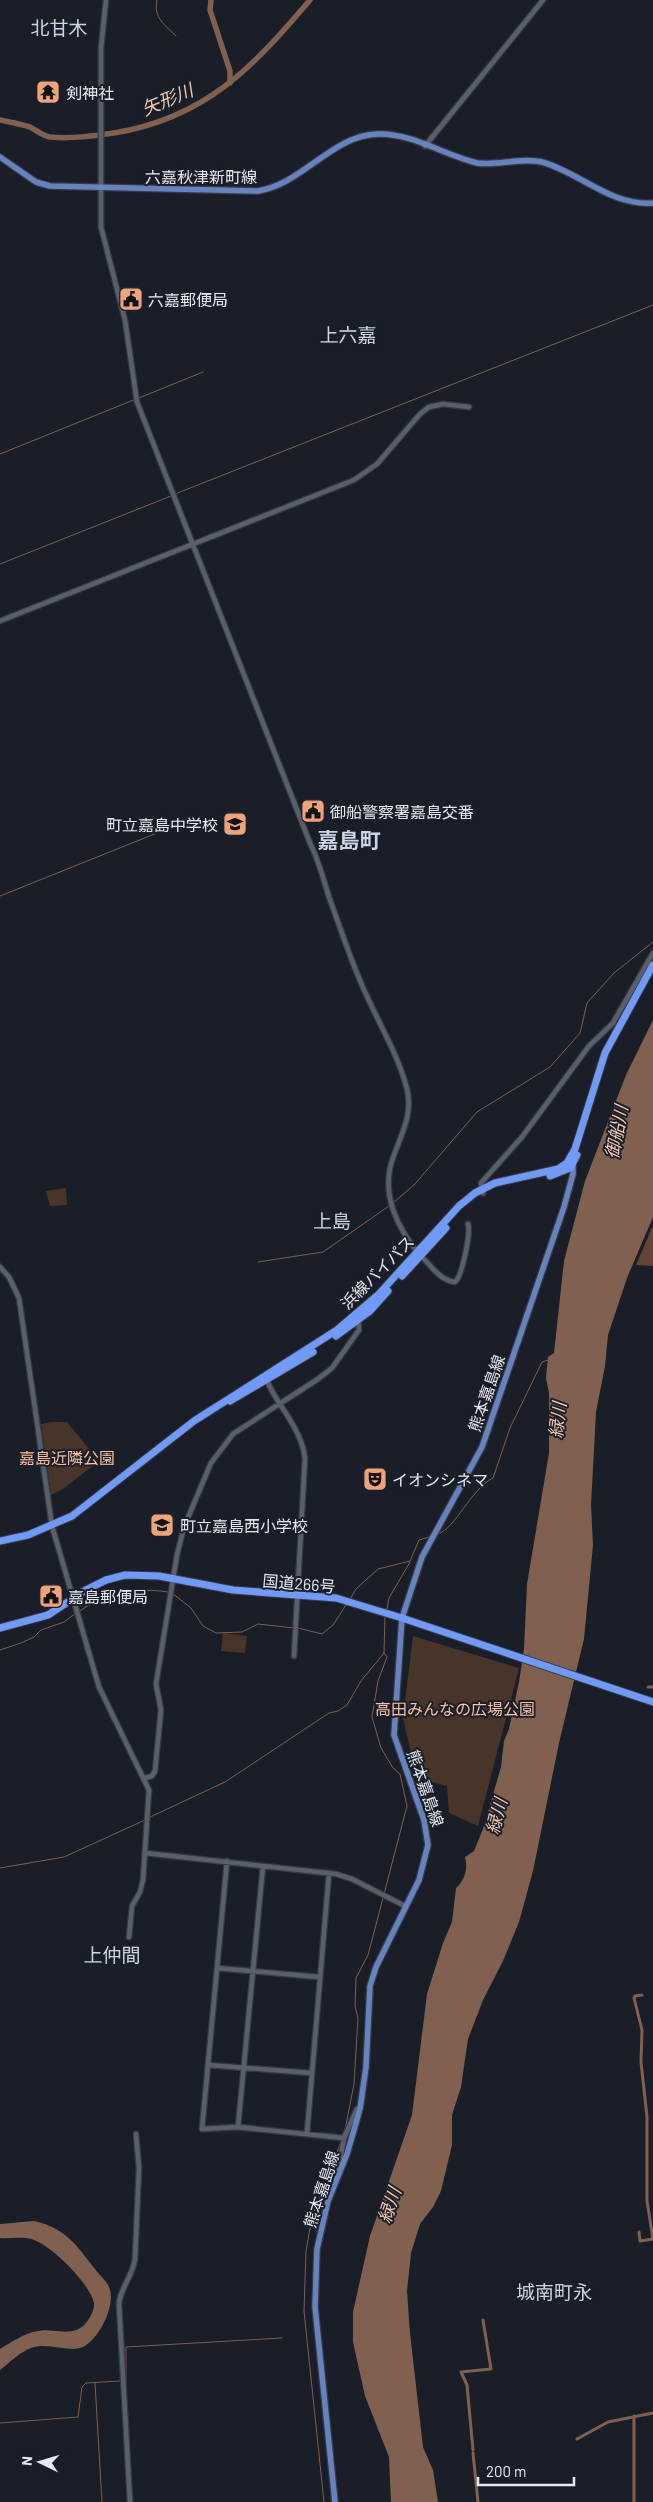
<svg xmlns="http://www.w3.org/2000/svg" width="653" height="2502" viewBox="0 0 653 2502" font-family="Barlow,'Noto Sans JP',sans-serif">
	<style>
		.green { fill: #493429 }
		.forest { fill: #624334 }
		.water { fill: #816050 }
		.lines { fill: none; stroke-linecap: round; stroke-linejoin: round }
		.stream { stroke: #816050; stroke-width: 1 }
		.canal { stroke: #816050; stroke-width: 3 }
		.river { stroke: #816050; stroke-width: 5.5 }
		.minor-casing { stroke: #363a42; stroke-width: 7 }
		.major-casing { stroke: #363a42; stroke-width: 8 }
		.highway-casing { stroke: #363a42; stroke-width: 9 }
		.minor { stroke: #595f6c; stroke-width: 4.5 }
		.major { stroke: #6782bf; stroke-width: 5.5 }
		.highway { stroke: #7199f6; stroke-width: 7 }
		.labels { text-anchor: middle; dominant-baseline: central; stroke-width: 4; stroke-linejoin: round; paint-order: stroke }
		.poi-label { font-size: 16px; fill: #e5e9f1; stroke: #191e29; text-anchor: start }
		.street-label { font-size: 16px; fill: #e5e9f1; stroke: #191e29 }
		.park-label { font-size: 16px; fill: #fcc0a2; stroke: #191e29 }
		.water-label { font-size: 18px; font-style: italic; fill: #f8c8b0; stroke: #191e29 }
		.quarter-label { font-size: 19px; fill: #cdd5e4; stroke: #191e29 }
		.district-label { font-size: 21px; font-weight: bold; fill: #cdd5e4; stroke: #191e29 }
	</style>
	<rect width="100%" height="100%" fill="#191e29"/>
	<path class="green" d="M66,1188L67,1205L50,1206L46,1191Z
		M52,1422H67L99,1461L63,1489L51,1495L41,1424Z
		M223,1633L247,1636L245,1653L221,1651Z
		M413,1636L519,1668L478,1826L449,1813L447,1786L428,1781L411,1753L403,1718Z"/>
	<path class="forest" d="M653,1225V1266L636,1265Z"/>
	<path class="water" d="M653,1020V1217L627,1278L608,1335L605,1366L596,1412L591,1505L593,1545L584,1639L559,1743L533,1871L519,1922L503,1961L483,2000L468,2039L461,2087L452,2115V2145L441,2191L433,2207L420,2224L411,2253L407,2291L410,2333L423,2447L433,2470L438,2502H391L389,2457L365,2396L353,2342V2312L370,2236L412,2115L427,1994L443,1943L452,1922L456,1888C465,1880 468,1869 465,1857L474,1851L483,1829L501,1767L504,1741L509,1729L519,1682L524,1649L527,1584L549,1453V1393L546,1378L548,1357L554,1353L564,1261L585,1181L626,1075Z
		M34,2221C66,2228 76,2245 95,2269C99,2275 107,2281 109,2287C117,2304 98,2343 80,2348C67,2352 48,2342 31,2348C20,2352 9,2363 0,2370V2349C12,2342 24,2333 38,2331C53,2328 70,2337 83,2326C88,2322 95,2310 94,2303C90,2284 53,2247 34,2240C25,2236 10,2239 0,2238V2224Z"/>
	<g class="lines">
		<path class="stream" d="M157,0C153,18 165,25 176,36
			M139,398L203,372
			M0,454L136,399
			M175,494L653,305
			M0,564L171,496
			M0,896L177,825
			M393,1203L414,1185L477,1112L550,1067L580,1033L587,1003L614,973L653,942
			M258,1262L323,1252L389,1206
			M438,1534C456,1528 470,1490 493,1478L510,1428L542,1362L548,1360
			M172,1593L191,1608L203,1626L216,1633L242,1632L258,1624L294,1628
			M350,1599L356,1589L378,1569L410,1561L419,1540L429,1537
			M387,1609L389,1598L410,1562
			M80,1611C105,1593 137,1587 168,1592
			M298,1628L322,1634L333,1625L346,1605
			M0,1650L21,1643L34,1637L41,1630L64,1622L76,1613
			M384,1653L387,1657L378,1681L372,1717L381,1748L393,1768L400,1774L407,1806L384,1894
			M148,1818L225,1782L329,1713L338,1711L347,1705L361,1681L384,1653L385,1616
			M0,1868L64,1857L145,1820
			M345,2130L354,2084L358,2018L355,2006L356,1978L368,1955L383,1898
			M124,2381L126,2380V2347L282,2338
			M95,2383L102,2502
			M0,2423L78,2417L82,2387L86,2383L120,2381
			M324,2502L304,2311L306,2251L312,2217L342,2139"/>
		<path class="canal" d="M648,1687H653
			M642,1995L635,1996L634,1998L642,2030L641,2062L647,2117V2201L653,2239
			M639,2232L640,2241L653,2239
			M634,2416V2502
			M577,2439L608,2422L653,2413
			M473,2450L467,2385L461,2372L491,2369L483,2320
			M473,2453L478,2502"/>
		<path class="river" d="M211,0L210,10L230,71V83
			M0,120C10,122 20,124 30,127C36,130 43,136 50,137C72,139 93,136 114,133C206,118 253,67 310,0"/>
		<g class="minor-casing">
			<path id="minor" d="M106,0L101,48V227L125,320L137,402L310,843C319,861 323,878 329,897C339,924 348,952 359,978C374,1016 397,1050 407,1089C413,1113 402,1133 394,1155C379,1192 397,1230 423,1258C432,1267 441,1281 455,1282C462,1277 471,1232 468,1224
				M425,146L543,0
				M0,621L354,480L377,464L420,414L429,407L443,404L469,407
				M483,1193L481,1183L522,1137L589,1046L613,1023L653,953
				M0,1267L9,1277L19,1298L52,1526L99,1687L149,1790L143,1880L140,1892L132,1906L129,1937
				M266,1379C278,1407 301,1427 305,1458L294,1656
				M145,1778L152,1776L155,1771L161,1710L156,1684L177,1555L184,1527L211,1463L233,1434L318,1379L332,1368L359,1330L358,1319
				M145,1853L336,1874L352,1879L405,1906
				M227,1861L202,2129L238,2127L344,2138
				M217,1968L319,1977
				M208,2065L311,2073
				M238,2127L263,1866
				M307,2133L329,1873
				M338,2172L344,2138L357,2109H360
				M130,2502L119,2304C120,2288 133,2276 135,2259L139,2168L136,2134"/>
		</g>
		<g class="major-casing">
			<path id="major" d="M0,157L36,182L50,186L258,191C303,184 332,135 378,134C412,133 444,155 477,163C499,166 520,157 542,162C581,173 610,206 653,203
				M335,2502L315,2307L317,2249L328,2201L347,2154L360,2109L366,2067L370,1986L376,1967L419,1880L428,1845L424,1820L394,1735L402,1618L422,1557L482,1447L564,1207L573,1174V1162"/>
		</g>
		<g class="highway-casing">
			<path id="highway" d="M550,1176L570,1168L577,1155
				M402,1276L446,1228
				M336,1336L370,1311L388,1291
				M230,1401L313,1352
				M0,1541L28,1535L72,1516L194,1421L337,1330L378,1295L459,1206L475,1193L495,1183L558,1169L567,1163L575,1149L605,1053L653,965
				M0,1628L48,1615L86,1590L106,1580L125,1575L159,1576L233,1590L336,1598L402,1618L653,1702"/>
		</g>
		<use href="#minor" class="minor"/>
		<use href="#major" class="major"/>
		<use href="#highway" class="highway"/>
	</g>
	<defs>
		<g id="temple-square" transform="scale(1.25)"><rect x="-9" y="-9" width="18" height="18" rx="4" fill="#f0a27a" stroke="#191e29"/><path d="M0-6L5-2H3V0L6.5 2.5H4V6H1.5V3h-3V6H-4V2.5H-6.5L-3 0V-2H-5Z" fill="#111"/></g>
		<g id="civic-square" transform="scale(1.25)"><rect x="-9" y="-9" width="18" height="18" rx="4" fill="#f0a27a" stroke="#191e29"/><path d="M-.6-6.5H3V-4.5H.6V-3L4-1V1h2V6H-6V1h2V-1L-.6-3ZM-1.2 2.5V6h2.4V2.5Z" fill="#111"/></g>
		<g id="school-square" transform="scale(1.25)"><rect x="-9" y="-9" width="18" height="18" rx="4" fill="#f0a27a" stroke="#191e29"/><path d="M0-5L7-2L0 1L-7-2ZM-4 1L0 2.5L4 1V4Q0 6-4 4Z" fill="#111"/></g>
		<g id="theatre-square" transform="scale(1.25)"><rect x="-9" y="-9" width="18" height="18" rx="4" fill="#f0a27a" stroke="#191e29"/><path d="M-5-5.5Q0-4 5-5.5V0Q5 5 0 6Q-5 5-5 0ZM-3.3-2.5H-1v1.5H-3.3ZM1-2.5H3.3v1.5H1ZM-2.8 1Q0 5.5 2.8 1Z" fill="#111"/></g>
	</defs>
	<g fill-rule="evenodd">
		<use href="#temple-square" x="48" y="92"/>
		<use href="#civic-square" x="131" y="299"/>
		<use href="#civic-square" x="313" y="811"/>
		<use href="#school-square" x="235" y="824"/>
		<use href="#theatre-square" x="375" y="1479"/>
		<use href="#school-square" x="162" y="1525"/>
		<use href="#civic-square" x="51" y="1596"/>
	</g>
	<g class="labels">
		<g class="poi-label">
			<text x="66" y="92">剣神社</text>
			<text x="148" y="299">六嘉郵便局</text>
			<text x="330" y="811">御船警察署嘉島交番</text>
			<text x="218" y="824" text-anchor="end">町立嘉島中学校</text>
			<text x="392" y="1479">イオンシネマ</text>
			<text x="180" y="1525">町立嘉島西小学校</text>
			<text x="68" y="1596">嘉島郵便局</text>
		</g>
		<g class="street-label">
			<text x="201" y="176">六嘉秋津新町線</text>
			<text transform="translate(377 1272) rotate(-45)">浜線バイパス</text>
			<text transform="translate(486 1393) rotate(-71)">熊本嘉島線</text>
			<text transform="translate(299 1583) rotate(5)">国道266号</text>
			<text transform="translate(426 1788) rotate(71)">熊本嘉島線</text>
			<text transform="translate(321 2189) rotate(-72)">熊本嘉島線</text>
		</g>
		<g class="park-label">
			<text x="67" y="1457">嘉島近隣公園</text>
			<text x="455" y="1708">高田みんなの広場公園</text>
		</g>
		<g class="water-label">
			<text transform="translate(167 99) rotate(-23)">矢形川</text>
			<text transform="translate(616 1132) rotate(-79)">御船川</text>
			<text transform="translate(557 1420) rotate(-84)">緑川</text>
			<text transform="translate(496 1816) rotate(-75)">緑川</text>
			<text transform="translate(389 2205) rotate(-71)">緑川</text>
		</g>
		<g class="quarter-label">
			<text x="59" y="27">北甘木</text>
			<text x="348" y="334">上六嘉</text>
			<text x="332" y="1220">上島</text>
			<text x="112" y="1954">上仲間</text>
			<text x="554" y="2291">城南町永</text>
		</g>
		<g class="district-label">
			<text x="349" y="839">嘉島町</text>
		</g>
	</g>
	<g transform="translate(40 2462) rotate(275)" stroke="#191e29" stroke-width="4" paint-order="stroke">
	<path d="M0-4L9 19L0 12L-9 19Z" fill="#e5e9f1"/>
	<text y="-8" font-size="14" font-weight="bold" text-anchor="middle" fill="#e5e9f1">N</text>
	</g>
	<path d="M478 2477v8h96v-8" fill="none" stroke="#e5e9f1" stroke-width="2.5"/>
	<text x="486" y="2477" font-size="15" fill="#e5e9f1" stroke="#191e29" stroke-width="4" paint-order="stroke">200 m</text>
</svg>
